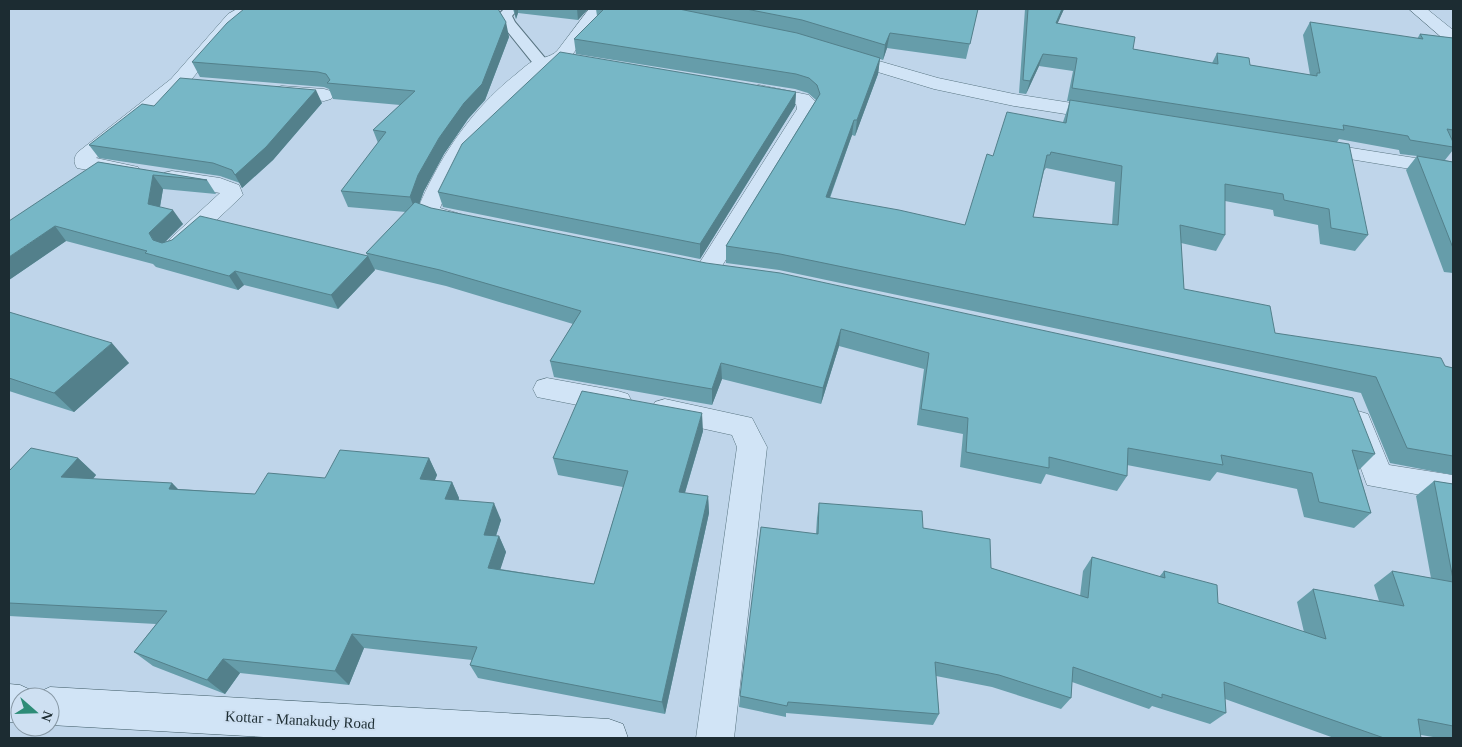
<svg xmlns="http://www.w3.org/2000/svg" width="1462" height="747" viewBox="0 0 1462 747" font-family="Georgia,serif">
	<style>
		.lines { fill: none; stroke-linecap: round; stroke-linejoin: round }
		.service-casing { stroke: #597582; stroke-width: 2 }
		.minor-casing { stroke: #597582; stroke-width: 1 }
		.tertiary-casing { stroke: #597582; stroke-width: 1 }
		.secondary-casing { stroke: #3c5863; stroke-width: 1 }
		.service { fill: #d1e4f6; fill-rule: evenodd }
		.minor { fill: #d1e4f6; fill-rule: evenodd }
		.tertiary { fill: #d1e4f6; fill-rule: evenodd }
		.secondary { fill: #d1e4f6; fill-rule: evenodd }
		.wall { fill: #669daa; fill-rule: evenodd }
		.shaded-wall { fill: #53808b }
		.building { fill: #77b7c6; stroke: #53808b; fill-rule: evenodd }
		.labels { text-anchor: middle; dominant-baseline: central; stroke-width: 4; stroke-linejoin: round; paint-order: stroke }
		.near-street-label { font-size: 15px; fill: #1c2c32; stroke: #cee0f2 }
	</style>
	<rect width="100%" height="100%" fill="#bfd5ea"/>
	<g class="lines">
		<g class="service-casing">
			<path id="service" d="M504,9H518L512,16L515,22L545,58L548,64L546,67H536L507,31L498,15Z"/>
		</g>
		<g class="minor-casing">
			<path id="minor" d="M237,9H256L240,22L185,87L96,158L138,167L141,172L138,177L130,178L77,168C73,162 74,157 78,152L171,79L228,14Z
				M589,9H605L570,58C563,65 554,65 546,69C541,72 537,76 534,79C491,113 460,157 440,208L467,216L470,221L467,226C453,230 425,224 417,211C438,159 470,111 515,75C520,71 526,65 533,61C541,57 550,58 557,51Z
				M844,51L938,78L1014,94L1104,108L1111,110L1114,114L1111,118L1104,120L1014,106L934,89L838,60L835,56L838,52Z
				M759,85L809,95L818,104L817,109L716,276L707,278L698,276L695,270L797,109L796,104L752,95L749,91L752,87Z
				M282,86L324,89L331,91L334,95L331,99L324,101L275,96L272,92L275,88Z
				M1314,142L1453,164V176L1307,152L1304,148L1307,144Z
				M172,171L220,178L239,185L243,195L187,248L179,251L171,248L167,243L171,238L220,193L164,183L161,178L164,173Z
				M547,378L618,391L628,394L632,402L628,410L618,413L537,397L533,389L537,381Z
				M665,399L752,418L767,447L734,738H696L737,447L732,435L655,418L651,410L655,402Z
				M1358,411L1368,414L1389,465L1453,475V501L1367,485L1344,422L1348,414Z"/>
		</g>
		<g class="tertiary-casing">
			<path id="tertiary" d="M1409,9H1427L1453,30V43L1447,42Z"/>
		</g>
		<g class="secondary-casing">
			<path id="secondary" d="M9,684L20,685L33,691L35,696L37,693L50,687L609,719L623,724L628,738H283L50,725V697H20V723L9,722Z"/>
		</g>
		<use href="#service" class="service"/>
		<use href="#minor" class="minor"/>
		<use href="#tertiary" class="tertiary"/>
		<use href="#secondary" class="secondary"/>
	</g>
	<path class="wall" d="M513,9H588L578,20L518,13L516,19Z
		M596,9H978L966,59L887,48L883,60L880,59L878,74L855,136L852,135L830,198L965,225L993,156L1063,122L1070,101H1067L1073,71L1039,66L1026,94L1019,93L1025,9H1064L1057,24L1133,49L1212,63L1217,53L1250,65L1310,75L1303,35L1310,22L1417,39L1420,34L1453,38V150L1445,160L1453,162V273L1444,272L1406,170L1417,156L1400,154L1399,150L1339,139L1337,142L1368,235L1355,251L1320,244L1318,225L1274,216L1273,210L1225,201V235L1216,251L1181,243L1184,289L1275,333L1453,368V475L1390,463L1361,393L779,270L726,263V246L816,100L808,93L795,89L576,54L574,39L597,16ZM1046,168L1115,182L1112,225L1033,217L1044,171Z
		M500,12L509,37L485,100L468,119L444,154L424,191L419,204L431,208L1375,454L1359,470L1358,469L1371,513L1354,528L1304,517L1297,489L1217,472L1210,481L1127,465V476L1117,491L1046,474L1041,484L960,467L963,434L917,425L924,369L839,346L821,404L722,379L712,405L554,377L550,361L573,324L446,286L374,269L375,270L338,309L244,285L238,290L156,267L153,264L66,241L9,280L98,162L207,180L216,194L163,189L160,207L183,224L165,242L368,256L366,253L406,212L348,207L341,191L378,143L373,130L400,105L333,99L329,89L324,87L200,77L192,62Z
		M796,92L795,106L700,259L443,207L438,192Z
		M322,103L273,160L242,188L240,183L220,176L99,158L89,145L154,106Z
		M9,312L129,363L74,412L9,391Z
		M703,431L685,493L708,496L709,513L665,714L478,678L470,665L472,660L364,648L349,685L240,673L225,694L153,666L134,652L156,624L9,616V471L78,458L96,475L93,479L172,483L178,489L255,494L325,478L429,458L437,475L435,480L452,482L459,498V500L501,520L496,536H499L506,552L500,569L594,584L623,487L558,475L553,458Z
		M1434,481L1453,484V738H1439L1421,735V738H1334L1225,699L1226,713L1210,724L1152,706L1149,709L1072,682L1071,698L1061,709L992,687L936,676L939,714L933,725L786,713V717L739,707L740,696L816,534L817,518L819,503L923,528L991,568L1080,596L1083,571L1092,557L1159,577L1164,571L1218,603L1304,632L1297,602L1313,589L1379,601L1374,585L1392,571L1431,578L1416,496Z"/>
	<path class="shaded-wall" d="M514,9H518V13L516,19Z
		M577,9H588L578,20Z
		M1062,9H1064L1052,36L1056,23Z
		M506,22L509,37L485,100L468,119L444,154L424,191L416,213L410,197L418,175Z
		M890,33L887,48L883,60L885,45Z
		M1043,54L1039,66L1026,94L1030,81Z
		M880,58L878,74L855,136L857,120Z
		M316,90L322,103L273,160L242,188L235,175Z
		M796,92L795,106L700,259V244Z
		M854,120L852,135L824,213L826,197Z
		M153,175L163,189L158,218L148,204Z
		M173,210L183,224L159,248L149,233Z
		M55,226L66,241L9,280V257Z
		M368,256L375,270L338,309L331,295Z
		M235,271L244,285L238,290L229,276Z
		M841,329L839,346L821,404L823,388Z
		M112,343L129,363L74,412L54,393Z
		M721,363L722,379L712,405V389Z
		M702,413L703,431L680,509L679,492Z
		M78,458L96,475L80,494L61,477Z
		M429,458L437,475L428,495L420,479Z
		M452,482L459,498L453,516L445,499Z
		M172,483L188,500L169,489Z
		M708,496L709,513L665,714L662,702Z
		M494,503L501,520L491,551L484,535Z
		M499,536L506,552L496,583L488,568Z
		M352,634L364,648L349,685L335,671Z
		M223,659L240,673L225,694L207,680Z"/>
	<path class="building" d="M244,9H498L506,22L482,84L464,103L439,138L418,175L410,197L341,191L386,132L373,130L415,91L327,83L330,80L326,74L318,72L192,62L227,23Z
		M604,9H679L797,33L880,58L857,120H854L826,197L899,210L965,225L987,154L993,156L1007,112L1066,123L1070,100L1349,144L1368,235L1331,228L1329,209L1284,200L1283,194L1225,184V235L1180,225L1184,289L1270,306L1275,333L1441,358L1445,366L1453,368V456L1407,448L1376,377L780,254L726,246L820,94L817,85L809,78L796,74L574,39ZM1051,152L1122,166L1118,225L1033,217L1047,155H1050Z
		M746,9H978L970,44L890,33L885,45L802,20Z
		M1028,9H1062L1056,23L1135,37L1133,49L1218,64L1217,53L1249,58L1250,65L1317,76V73H1320L1310,22L1423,39L1420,34L1453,38V130L1447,129L1453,142V147L1410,140L1408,136L1343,125L1344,130L1072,88L1077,58L1043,54L1030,81L1023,80Z
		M560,52L796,92L700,244L438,192L462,144Z
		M180,78L316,90L266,147L235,175L232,170L213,163L89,145L142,104L154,106Z
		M1417,156L1453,162V248Z
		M98,162L207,180L153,175L148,204L173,210L149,233L153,240L162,243L172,240L200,216L368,256L331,295L235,271L229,276L145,253L147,251L55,226L9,257V221Z
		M415,202L431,208L706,263L780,273L1353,398L1375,454L1352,450L1371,513L1319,502L1312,473L1221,455L1223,465L1128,448L1127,476L1049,457V468L966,452L968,418L921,409L929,353L841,329L823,388L721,363L712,389L550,361L581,311L440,270L366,253Z
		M9,312L112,343L54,393L9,378Z
		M582,391L702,413L679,492L708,496L662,702L470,665L477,647L352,634L335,671L223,659L207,680L134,652L167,611L9,603V471L31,448L78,458L61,477L172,483L169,489L255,494L268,473L325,478L340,450L429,458L420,479L452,482L445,499L494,503L484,535L499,536L488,568L594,584L628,471L553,458Z
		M1434,481L1453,484V579Z
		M819,503L922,511L923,528L990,539L991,568L1088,598L1092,557L1165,578L1164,571L1217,585L1218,603L1326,639L1313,589L1404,606L1392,571L1453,582V726L1418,719L1421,738H1384L1224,682L1226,713L1162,694V698L1073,667L1071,698L999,675L935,662L939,714L788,702L787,706L740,696L761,527L818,534Z"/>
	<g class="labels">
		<g class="near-street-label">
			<text transform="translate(300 720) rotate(3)">Kottar - Manakudy Road</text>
		</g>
	</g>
	<rect width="1462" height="747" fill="none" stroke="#1c2c32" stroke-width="20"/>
	<g transform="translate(35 712) rotate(110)"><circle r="24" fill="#cee0f2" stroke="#8798a5"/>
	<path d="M0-4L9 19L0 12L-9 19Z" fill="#2d8c77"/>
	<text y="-8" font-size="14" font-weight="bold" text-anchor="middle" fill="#1c2c32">N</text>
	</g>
</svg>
